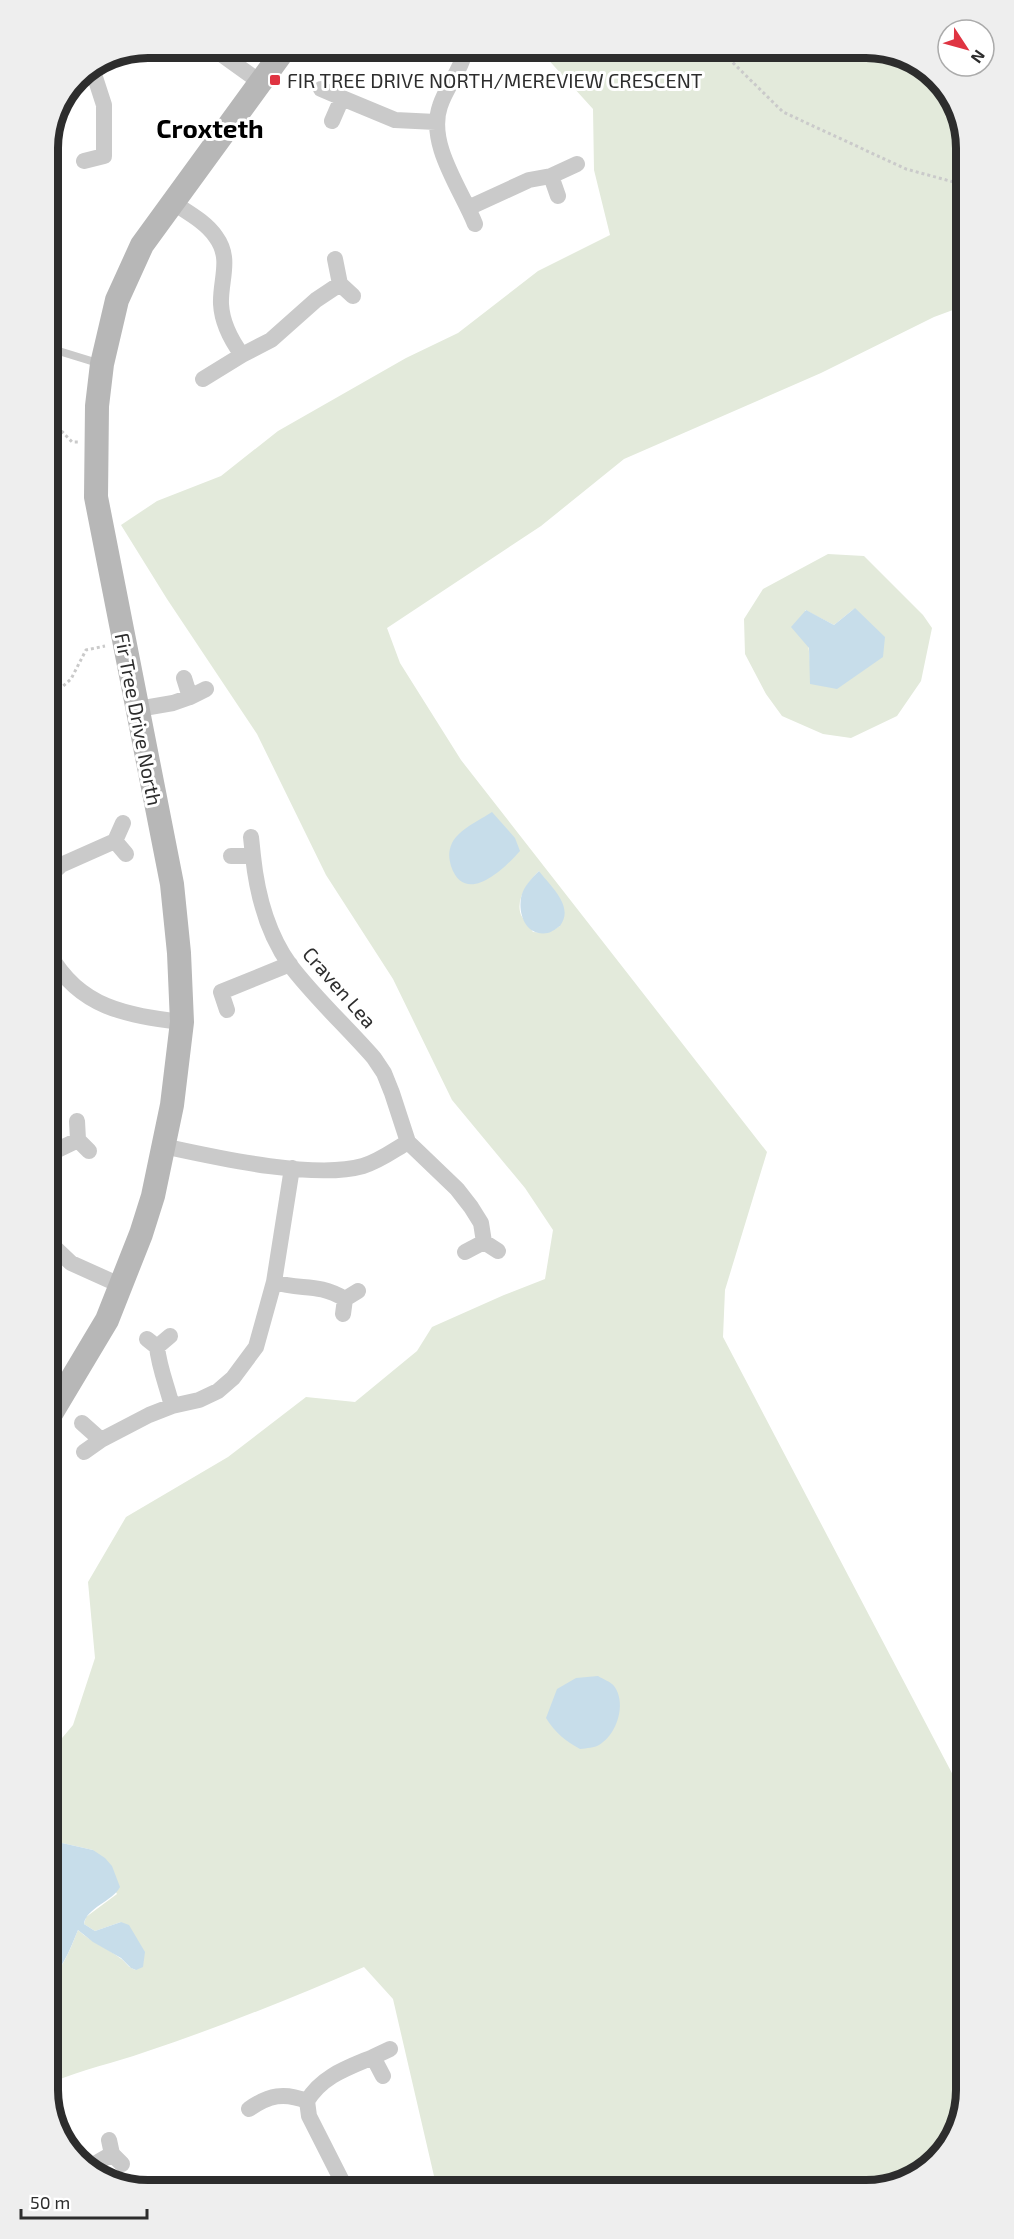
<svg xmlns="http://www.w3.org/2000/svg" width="1014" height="2239" viewBox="0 0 1014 2239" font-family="'Exo 2',sans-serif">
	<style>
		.green { fill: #e3eadb; fill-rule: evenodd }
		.water { fill: #c7ddea }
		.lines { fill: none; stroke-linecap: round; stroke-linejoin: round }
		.path { stroke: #cacaca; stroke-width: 3; stroke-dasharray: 3 3; stroke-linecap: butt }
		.lane { stroke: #cacaca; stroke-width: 8 }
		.street { stroke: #cacaca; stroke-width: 16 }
		.secondary { stroke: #b7b7b7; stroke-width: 24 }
		.poi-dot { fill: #df3442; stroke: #fff; stroke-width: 2 }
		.labels { text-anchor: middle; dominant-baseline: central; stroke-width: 6; stroke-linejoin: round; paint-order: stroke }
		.poi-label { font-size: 20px; fill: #2d2d2d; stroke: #fff; text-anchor: start }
		.street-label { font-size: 20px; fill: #2d2d2d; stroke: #fff }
		.district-label { font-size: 26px; font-weight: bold; fill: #000; stroke: #fff }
		.rim { fill: none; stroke: #2d2d2d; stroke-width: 8 }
	</style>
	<rect width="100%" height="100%" fill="#fff"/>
	<path class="green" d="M873,48L927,69L961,116V307L934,317L821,373L624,459L541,526L387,628L400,663L461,760L767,1152L725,1290L723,1337L965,1798L966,2091L949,2147L898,2186L437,2189L393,1999L364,1967C292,1998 220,2027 145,2052C114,2063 83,2069 53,2082V1977C65,1964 71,1947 78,1930C91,1942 106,1947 120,1958C126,1962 128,1968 136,1970L121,1922L95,1931L84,1924L86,1917L117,1894L93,1850L53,1841L52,1750L73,1725L95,1658L88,1582L126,1517L228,1457L306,1397L355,1402L417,1351L432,1327L504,1295L545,1279L553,1230L525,1188L452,1100L393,979L326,875L257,734L167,599L121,525L157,501L221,476L278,431L406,358L458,333L538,271L610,235L594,170L593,109L544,55V51ZM539,871L560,926L547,933L533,932C530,927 524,921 521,915C515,899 528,882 539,871Z
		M828,554L864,556L923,615L932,628L921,681L897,716L851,738L823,734L782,716L766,694L745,654L744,619L763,589ZM855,608L810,662L805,610L834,625Z"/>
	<path class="water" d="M855,608L885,637L883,657L837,689L810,684L809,648L791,627L806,610L834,625Z
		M492,812L515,838L520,851C504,869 465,907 451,866C449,858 448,852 452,843C459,829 480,820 492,812Z
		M539,871C550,886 575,906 560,926C557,928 552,932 548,933C527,937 518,916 521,898C523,887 531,879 539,871Z
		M598,1676C603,1679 611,1682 614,1686C627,1703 617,1735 599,1745C594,1748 587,1748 580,1749C566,1741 555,1733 546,1718L557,1689L576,1678Z
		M53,1841L93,1850L105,1858L112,1866L120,1887C113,1901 86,1908 84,1924L95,1931L121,1922L129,1925L145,1952L143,1967L136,1970L131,1968L121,1958L93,1942L78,1930C71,1947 65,1963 53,1977Z"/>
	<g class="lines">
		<path class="path" d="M720,50L783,112L906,169L961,184
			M49,418L72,442H79
			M50,698L71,679L86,650L105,646"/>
		<path class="lane" d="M49,348L101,364"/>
		<path class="street" d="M465,52C460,72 446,87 440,106C427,144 461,189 475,224
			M221,54L260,82
			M110,56V55
			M321,89L342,98L332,121
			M342,98L395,120L436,122
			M84,161L104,156V105L92,68
			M558,196L551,176L577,164
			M172,202C187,212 206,222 216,237C232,259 220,280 221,304C222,323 231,340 242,355L271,340L316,300L340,284
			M468,208L529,180L551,176
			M335,259L340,284L353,296
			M203,379L242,355
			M190,697L206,689
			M138,709L173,703L190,697L184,678
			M123,823L115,841L126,854
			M231,856H253L251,837
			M253,856C257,894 267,933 290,965C315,998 347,1027 374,1058L384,1073L392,1093L408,1142L457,1189L471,1207L481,1223L484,1242
			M50,875L61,865L115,841
			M50,955C80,1008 126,1015 182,1022
			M227,1010L221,992L290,964
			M77,1121L78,1140L89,1151
			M163,1146C214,1157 314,1180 363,1166C380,1161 394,1150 408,1142
			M51,1153L78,1140
			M51,1244L71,1263L122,1286
			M465,1252L484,1242L498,1251
			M274,1282L292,1168
			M343,1314L345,1299L358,1291
			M147,1339L157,1347L170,1336
			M157,1347C159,1367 167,1386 172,1406
			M82,1423L101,1440L84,1452
			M101,1440L149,1415L172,1406L199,1400L218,1391L233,1378L256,1347L274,1282C302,1291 316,1282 345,1299
			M52,1606H53
			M383,2076L373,2057L390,2049
			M307,2101L309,2116L346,2189
			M249,2109C269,2095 284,2092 307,2101C322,2076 347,2068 373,2057
			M109,2140L112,2154L122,2164
			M86,2169L112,2154"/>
		<path class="secondary" d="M52,1412L107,1320L141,1234L153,1196L172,1105L182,1022L179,953L172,884L96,497L97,406L102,364L117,300L142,245L281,54"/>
	</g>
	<rect class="poi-dot" x="269" y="74" width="12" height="12" rx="3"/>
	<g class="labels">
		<g class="poi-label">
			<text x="287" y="80">FIR TREE DRIVE NORTH/MEREVIEW CRESCENT</text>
		</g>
		<g class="street-label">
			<text transform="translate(139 719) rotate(79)">Fir Tree Drive North</text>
			<text transform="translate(340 987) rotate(49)">Craven Lea</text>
		</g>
		<g class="district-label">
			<text x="210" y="127">Croxteth</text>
		</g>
	</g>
	<path d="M0 0H1014V2239H0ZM148 58H866A90 90 0 0 1 956 148V2090A90 90 0 0 1 866 2180H148A90 90 0 0 1 58 2090V148A90 90 0 0 1 148 58Z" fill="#eee" fill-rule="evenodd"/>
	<path class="rim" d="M148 58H866A90 90 0 0 1 956 148V2090A90 90 0 0 1 866 2180H148A90 90 0 0 1 58 2090V148A90 90 0 0 1 148 58Z"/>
	<g transform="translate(966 48) rotate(126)"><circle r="28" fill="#ffffff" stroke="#ababab" stroke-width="1.5"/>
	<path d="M0-4.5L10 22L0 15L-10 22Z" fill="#df3442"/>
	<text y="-9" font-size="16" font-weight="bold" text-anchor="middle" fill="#2d2d2d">N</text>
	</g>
	<path d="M21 2209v9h126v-9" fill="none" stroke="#2d2d2d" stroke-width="3"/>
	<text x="30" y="2209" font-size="18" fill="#2d2d2d" stroke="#ffffff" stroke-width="4.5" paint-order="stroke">50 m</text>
</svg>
